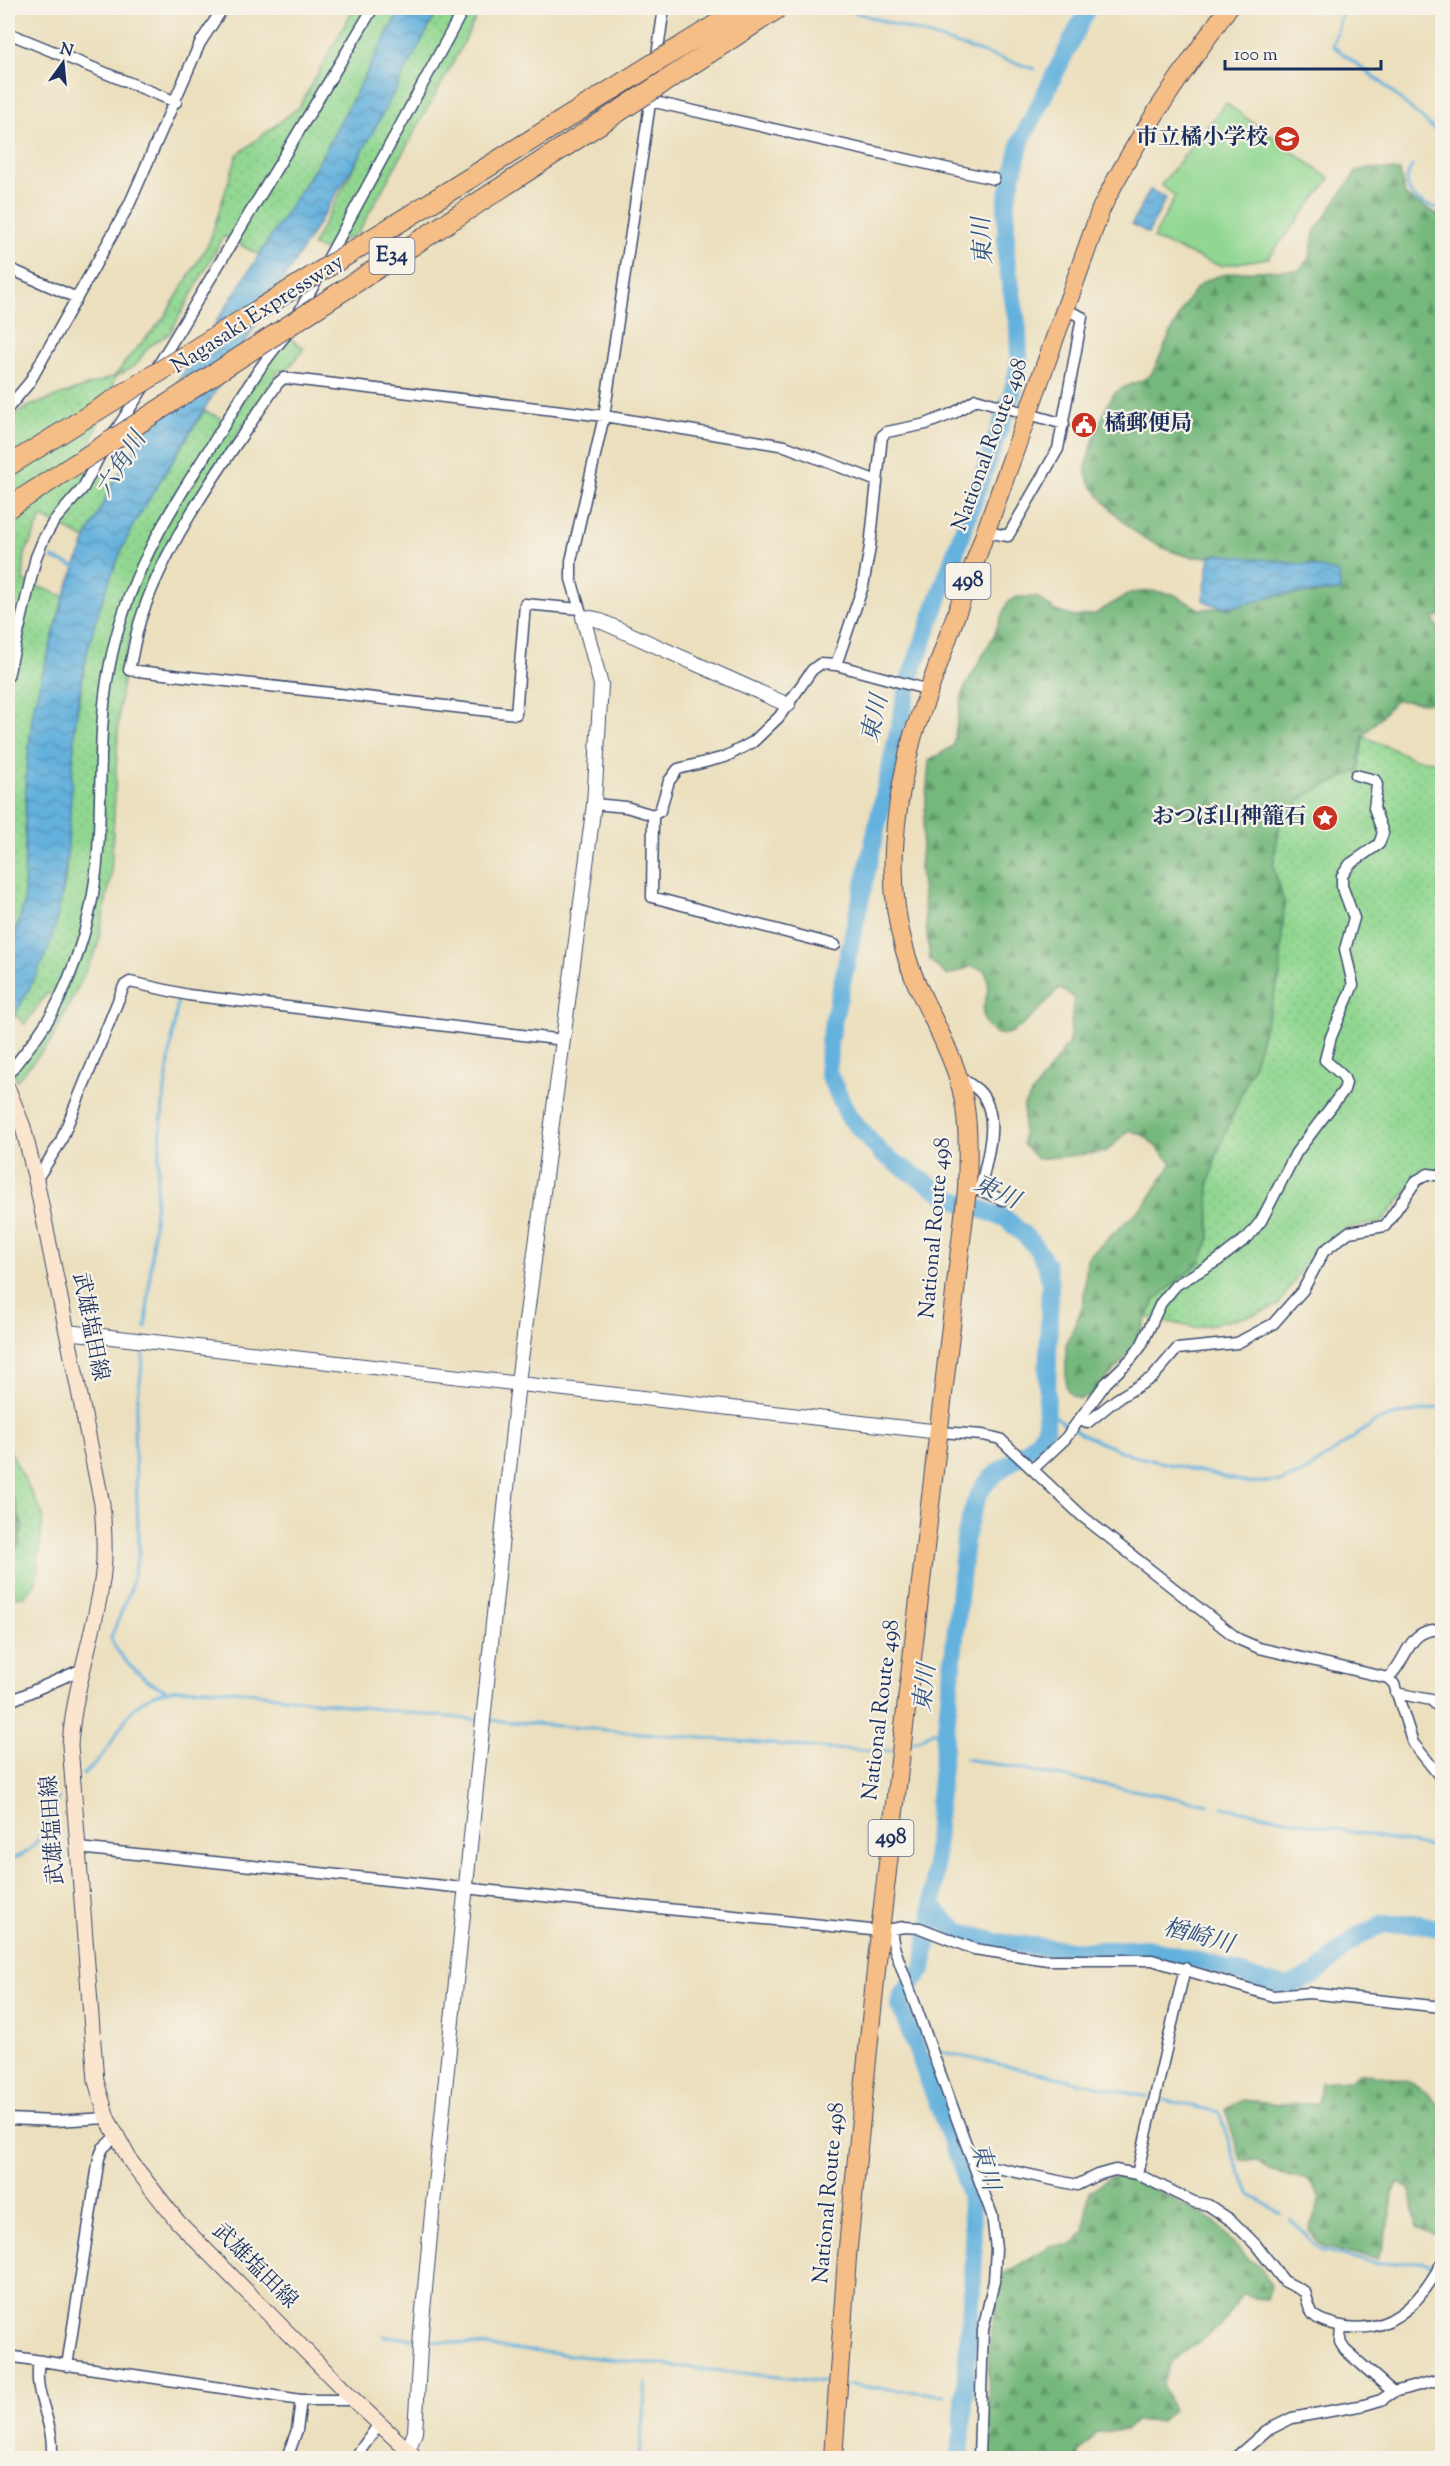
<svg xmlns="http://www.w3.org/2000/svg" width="1450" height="2466" viewBox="0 0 1450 2466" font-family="'Sorts Mill Goudy','Noto Serif JP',serif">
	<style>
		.grass { fill: url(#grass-dots); stroke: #568378; stroke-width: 1.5 }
		.forest { fill: url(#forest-firs); stroke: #48746c; stroke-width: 1.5 }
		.park { fill: #91d791; stroke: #568378; stroke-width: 1.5 }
		.water { fill: url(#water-waves); stroke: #40709e; stroke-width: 1.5 }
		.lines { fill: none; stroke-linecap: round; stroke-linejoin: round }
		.stream { stroke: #64b1dd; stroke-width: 3 }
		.river { stroke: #64b1dd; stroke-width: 18 }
		.minor-casing { stroke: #3a496c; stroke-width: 13 }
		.tertiary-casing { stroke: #3a496c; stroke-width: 16 }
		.secondary-casing { stroke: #3a496c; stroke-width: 17 }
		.trunk-casing { stroke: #3a496c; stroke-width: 20 }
		.minor { stroke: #fff; stroke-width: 10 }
		.tertiary { stroke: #fff; stroke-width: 14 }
		.secondary { stroke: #fbe5cf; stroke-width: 15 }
		.trunk { stroke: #f6be87; stroke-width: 18 }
		.motorway-bridge-casing { stroke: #3a496c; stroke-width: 22; stroke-linecap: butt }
		.motorway-bridge { stroke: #f6be87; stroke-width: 20 }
		.labels { text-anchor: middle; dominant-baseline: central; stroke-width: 4.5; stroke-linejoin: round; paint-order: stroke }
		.shield { fill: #f7f3e8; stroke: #5d6a87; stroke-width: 1.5 }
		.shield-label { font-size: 21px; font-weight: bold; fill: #1b2f5e }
		.poi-label { font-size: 22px; font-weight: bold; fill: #1b2f5e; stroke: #f7f3e8; text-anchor: end }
		.street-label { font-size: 22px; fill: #1b2f5e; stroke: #f7f3e8 }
		.water-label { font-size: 24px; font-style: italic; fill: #315684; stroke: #f7f3e8 }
	</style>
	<defs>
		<pattern id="grass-dots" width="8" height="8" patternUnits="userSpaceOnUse" patternTransform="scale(1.5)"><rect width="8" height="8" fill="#91d791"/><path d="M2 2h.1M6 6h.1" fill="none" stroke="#7cb97f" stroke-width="1.8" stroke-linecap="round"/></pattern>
		<pattern id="forest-firs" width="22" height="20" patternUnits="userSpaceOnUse" patternTransform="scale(1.5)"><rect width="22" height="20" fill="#74b87b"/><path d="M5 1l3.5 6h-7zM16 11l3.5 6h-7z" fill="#5e9668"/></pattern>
		<pattern id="water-waves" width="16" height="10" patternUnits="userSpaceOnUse" patternTransform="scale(1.5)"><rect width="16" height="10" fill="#64b1dd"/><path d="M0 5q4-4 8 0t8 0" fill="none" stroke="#5290b6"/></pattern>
	</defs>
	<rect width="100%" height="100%" fill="#f7f3e8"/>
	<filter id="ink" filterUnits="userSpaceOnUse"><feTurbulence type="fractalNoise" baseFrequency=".0167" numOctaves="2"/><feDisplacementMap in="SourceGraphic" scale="12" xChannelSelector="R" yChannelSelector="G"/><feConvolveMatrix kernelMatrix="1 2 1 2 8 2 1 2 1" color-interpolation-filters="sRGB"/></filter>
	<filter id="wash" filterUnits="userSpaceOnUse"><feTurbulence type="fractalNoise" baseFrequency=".008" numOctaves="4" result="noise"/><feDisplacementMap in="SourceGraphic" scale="24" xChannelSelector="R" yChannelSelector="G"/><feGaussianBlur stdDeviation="1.35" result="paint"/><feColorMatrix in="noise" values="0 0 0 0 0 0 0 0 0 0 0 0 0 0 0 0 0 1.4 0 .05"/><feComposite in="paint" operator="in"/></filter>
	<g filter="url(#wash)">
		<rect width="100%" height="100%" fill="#ebdfbd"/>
		<path class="grass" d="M354,8H401L320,160L259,255L224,236L170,333L148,347L136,365L115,377L84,462L114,481L86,539L42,517L25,554L23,581L64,596L33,709L26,779L24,904L8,956V419L30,406L115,376L129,357L163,319L209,243L237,155L299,107Z
			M439,8H481L453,63L358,233L325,250L312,246Z
			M290,338L304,348L288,369L279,371L191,506L149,581L128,646L119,710L111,876L97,948L51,1041L17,1080L14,1073L63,1000L47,993L25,1024L15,1015L50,943L65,883L75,726L89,642L107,581L132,527L204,411L231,422L268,361Z
			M1363,736L1415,759L1442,762V1171L1424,1170L1381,1223L1349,1227L1318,1250L1311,1263L1306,1261L1279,1305L1253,1315L1195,1328L1147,1317L1155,1300L1172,1284L1210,1238L1209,1183L1217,1153L1254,1063L1280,975L1284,902L1273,866L1280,822L1307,794L1358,770Z
			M8,1447L43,1515L36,1582L25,1596L8,1597V1557L15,1552L23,1527L8,1488Z"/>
		<path class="forest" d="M1369,168L1400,171L1405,196L1442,217V615L1433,618L1442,637V708L1437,704L1396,700L1363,736L1359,770L1307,794L1280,822L1273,866L1284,902L1280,975L1254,1063L1217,1153L1209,1183L1210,1238L1200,1262L1155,1300L1133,1349L1090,1397L1079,1399L1071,1395L1066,1387V1345L1083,1306L1087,1258L1147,1202L1172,1163L1145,1136L1129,1130L1106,1152L1037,1159L1023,1144L1024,1105L1069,1042L1074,997L1059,988C1045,1002 1014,1045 993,1032C989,1029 984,1022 983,1016C981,999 994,995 985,971L972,966L947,976L930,960L920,869L929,761L953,746L963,691L993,637L1007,603L1017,597H1037L1055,611L1075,617L1095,614L1130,593L1151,591L1173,594L1199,609L1233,607L1281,595L1340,591L1217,554C1193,564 1165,549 1144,538C1131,531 1085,486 1086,471C1086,457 1106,405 1114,394C1123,383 1146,384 1153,371C1164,351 1184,296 1201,284C1223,268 1271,271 1299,270L1310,257L1314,232L1357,171Z
			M14,1499C20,1519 28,1543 8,1557V1506Z
			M1359,2073C1395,2079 1421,2076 1442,2110V2230L1435,2235L1417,2227L1410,2190L1398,2182L1391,2193L1392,2215L1378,2259L1323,2247L1309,2230L1321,2197L1309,2180L1273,2172L1258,2161L1241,2160L1225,2109L1242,2100L1279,2105L1318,2103L1321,2082L1350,2080Z
			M1110,2177L1136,2180L1214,2221L1245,2257L1259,2265L1271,2285L1267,2300L1242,2294L1221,2326L1172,2361L1162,2384L1173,2411L1160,2421H1135L1126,2430L1098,2432L1078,2453L1080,2458H987L989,2346L1002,2275L1050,2246L1071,2245L1084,2232L1089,2192Z"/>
		<path class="park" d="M1226,103L1330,179L1268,258L1220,266L1153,239L1175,196L1161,185Z"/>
		<path class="water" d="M401,8H439L365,147L132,527C101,594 82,654 75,728C69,799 72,872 51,941C43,966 27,991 15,1015L8,1024V956L24,904L26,779L33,709L64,596L86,539L114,481L320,160Z
			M1150,190L1166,198L1148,233L1132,224Z
			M1217,554L1309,565L1339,573L1340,591C1320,593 1299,592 1279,595C1253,600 1228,615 1203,600L1210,556Z"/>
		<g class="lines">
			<path class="stream" d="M842,8L1035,69
				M1343,8L1333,46L1382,83L1435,130
				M1412,166C1396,192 1419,205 1442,209
				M52,558L79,568
				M146,1328L163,1104L178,998
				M144,1349L134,1429L139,1552L130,1591L111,1637C116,1657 147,1683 166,1690
				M1047,1411L1081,1434L1130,1455L1249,1483L1282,1481L1304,1473L1375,1422L1392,1416L1442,1407
				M488,1720L830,1749L891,1751
				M912,1743L947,1725
				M966,1759L1209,1804
				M83,1774C116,1752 118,1712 151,1696C185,1679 267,1695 305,1700C363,1707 421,1715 479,1720
				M1223,1807L1431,1847
				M8,1859C38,1856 47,1822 58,1798
				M942,2052L1148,2097
				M1164,2100L1219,2112L1239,2172L1251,2195L1281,2214
				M1290,2219L1321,2250L1378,2264L1421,2261L1433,2266
				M384,2336L412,2339
				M428,2340L826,2382
				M849,2385L945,2395
				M959,2396L964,2397
				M639,2458L646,2383"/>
			<path class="river" d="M933,1906L945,1921L958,1931L996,1942L1081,1951L1146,1948L1218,1966L1268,1983L1287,1986L1315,1975L1358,1936L1384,1924H1420L1442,1929
				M960,2458L974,2259L971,2204L962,2168L900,2006L902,1995L923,1969L933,1906L938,1807L965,1539C970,1520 974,1497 987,1482C1006,1461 1032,1455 1046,1428L1050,1283L1046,1263L1032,1242L1005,1218L950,1198L882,1154L849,1117L828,1073L829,1041L910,678L1012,394L1019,362L1018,329L1006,257V202L1021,141L1088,8"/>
		</g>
	</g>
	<g filter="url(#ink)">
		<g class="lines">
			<g class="minor-casing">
				<path id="minor" d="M8,33L176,102
					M650,101L994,179
					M8,268L77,298
					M297,316L464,8
					M156,369L373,8
					M8,408L29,383L129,205L200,43L223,8
					M113,435L145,385
					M985,532L1008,536L1058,449L1082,317L1064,309
					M580,609L525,604L516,714L129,670C133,654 135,637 140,621C168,534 228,458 278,383L284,378L604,416L785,446L877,481
					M581,613L571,579V561L604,416L664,8
					M836,665L863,586L870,547L882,436L887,432L926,424L954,413L976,399L1064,424
					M8,676L36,557L44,538L54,521L83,488L101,453
					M594,804L626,807L653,815
					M653,815L660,811L669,781L678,769L725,757L753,742L779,717L812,670L820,664L836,665L929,690
					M653,815L652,897L835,945
					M8,1074C26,1051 46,1027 59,1000C73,971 83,941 90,910C107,831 94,748 109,669C125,580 167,515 215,440C237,404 258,367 286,335
					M959,1076C965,1081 972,1085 978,1090C1003,1114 986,1161 980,1190H967
					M36,1180L60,1143L124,986L130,982L188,995L564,1040
					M980,1190L1003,1200
					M1080,1420L1087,1423L1117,1399L1153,1377L1177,1349L1237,1343L1273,1324L1303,1290L1324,1251L1349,1232L1385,1226L1416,1181L1428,1174L1442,1176
					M940,1432L983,1435L1000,1439L1082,1516L1238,1639L1259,1648L1388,1678L1394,1684L1413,1743L1442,1779
					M1033,1469L1065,1439L1106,1383L1131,1359L1141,1346L1161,1303L1176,1285L1217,1261L1248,1237L1261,1221L1296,1153L1344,1090L1346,1083L1343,1076L1325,1060L1331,1037L1353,985L1345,949L1354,918L1342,886V876L1350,864L1379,844L1383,833L1374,808L1377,785L1375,780L1356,775
					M1388,1678C1409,1660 1406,1627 1442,1630
					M1396,1693L1431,1700L1442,1710
					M8,1702L80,1670
					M78,1848L880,1931L904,1927L920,1928L974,1949L1048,1960H1152L1273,1996L1309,1993L1442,2007
					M891,1930L894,1947L992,2215L996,2249L994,2281L983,2330L979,2458
					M8,2119L55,2121L107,2118
					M974,2163L1077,2185L1097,2175L1115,2170L1137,2174L1194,2202L1208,2205L1232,2221L1256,2245L1284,2281L1305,2292C1312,2317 1311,2318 1337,2325C1388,2338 1420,2304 1442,2262
					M1137,2174L1185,1968
					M1341,2326L1340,2342L1345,2350L1393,2392
					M8,2356L301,2400H354
					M39,2362C32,2396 57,2425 51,2458
					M67,2366L99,2158L103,2148L116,2136
					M287,2458L297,2430L301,2400
					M355,2458L379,2424
					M1235,2458L1266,2431L1292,2418L1364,2405L1381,2400L1393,2392L1442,2379"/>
			</g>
			<g class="tertiary-casing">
				<path id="tertiary" d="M67,1332L940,1432
					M408,2451L415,2432L421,2332L432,2214L518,1382L594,804L601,685L583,617L596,619L788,705"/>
			</g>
			<g class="secondary-casing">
				<path id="secondary" d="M8,1089L23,1127L36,1180L102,1504C104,1532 106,1560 101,1587C92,1643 74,1687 70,1745L96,2081L107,2118L131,2162L178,2222L354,2400L416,2458"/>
			</g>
			<g class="trunk-casing">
				<path id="trunk" d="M833,2458L847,2257L880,1931L967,1190C968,1151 970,1114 958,1077C944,1033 917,995 905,951C884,880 895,804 913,735L1101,209C1136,137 1182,73 1228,8"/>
			</g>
			<use href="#minor" class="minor"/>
			<use href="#tertiary" class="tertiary"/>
			<use href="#secondary" class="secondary"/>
			<use href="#trunk" class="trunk"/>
			<g class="motorway-bridge-casing">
				<path id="motorway-bridge" d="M8,466L743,8
					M8,508L778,8"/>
			</g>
			<use href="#motorway-bridge" class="motorway-bridge"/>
		</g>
	</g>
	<defs>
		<g id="school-disc" transform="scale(1.35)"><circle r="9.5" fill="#c8321e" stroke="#f7f3e8"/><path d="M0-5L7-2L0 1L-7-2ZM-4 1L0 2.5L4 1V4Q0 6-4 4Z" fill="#fff"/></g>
		<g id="civic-disc" transform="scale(1.35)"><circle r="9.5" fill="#c8321e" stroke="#f7f3e8"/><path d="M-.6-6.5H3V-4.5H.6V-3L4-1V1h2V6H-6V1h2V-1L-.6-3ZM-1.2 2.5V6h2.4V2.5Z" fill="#fff"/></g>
		<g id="sight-disc" transform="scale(1.35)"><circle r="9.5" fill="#c8321e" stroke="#f7f3e8"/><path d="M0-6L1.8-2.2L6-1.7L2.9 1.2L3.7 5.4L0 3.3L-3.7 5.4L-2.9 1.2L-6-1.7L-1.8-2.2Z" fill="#fff"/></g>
	</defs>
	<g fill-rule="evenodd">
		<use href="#school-disc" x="1287" y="139"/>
		<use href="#civic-disc" x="1084" y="425"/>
		<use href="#sight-disc" x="1325" y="818"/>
	</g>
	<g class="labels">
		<g class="shield">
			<rect x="369.5" y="238" width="45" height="36" rx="4.5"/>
			<rect x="945.5" y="563" width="45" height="36" rx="4.5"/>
			<rect x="868.5" y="1820" width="45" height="36" rx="4.5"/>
		</g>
		<g class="shield-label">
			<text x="392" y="256">E34</text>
			<text x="968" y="581">498</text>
			<text x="891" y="1838">498</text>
		</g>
		<g class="poi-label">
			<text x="1268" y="139">市立橘小学校</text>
			<text x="1104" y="425" text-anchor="start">橘郵便局</text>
			<text x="1306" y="818">おつぼ山神籠石</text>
		</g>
		<g class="street-label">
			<text transform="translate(258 315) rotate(-33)">Nagasaki Expressway</text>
			<text transform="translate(991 445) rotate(-70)">National Route 498</text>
			<text transform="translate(936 1228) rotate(-85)">National Route 498</text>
			<text transform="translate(89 1327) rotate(79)">武雄塩田線</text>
			<text transform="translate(882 1710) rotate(-83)">National Route 498</text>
			<text transform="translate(54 1830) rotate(-94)">武雄塩田線</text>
			<text transform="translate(830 2193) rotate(-85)">National Route 498</text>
			<text transform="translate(254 2267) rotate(45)">武雄塩田線</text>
		</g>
		<g class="water-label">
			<text transform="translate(984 241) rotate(-93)">東川</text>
			<text transform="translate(122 465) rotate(-58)">六角川</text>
			<text transform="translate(876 719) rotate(-77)">東川</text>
			<text transform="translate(996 1193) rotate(25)">東川</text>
			<text transform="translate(926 1688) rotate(-84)">東川</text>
			<text transform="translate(1198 1937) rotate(15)">楢崎川</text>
			<text transform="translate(984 2167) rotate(74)">東川</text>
		</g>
	</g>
	<rect width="1450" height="2466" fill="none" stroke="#f7f3e8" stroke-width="30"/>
	<g transform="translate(63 63) rotate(15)" stroke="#f7f3e8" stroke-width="4.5" paint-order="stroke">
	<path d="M0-4.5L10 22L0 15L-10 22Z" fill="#1b2f5e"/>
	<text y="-9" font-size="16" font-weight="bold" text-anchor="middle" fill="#1b2f5e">N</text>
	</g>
	<path d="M1225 60v9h156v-9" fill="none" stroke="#1b2f5e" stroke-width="3"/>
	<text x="1234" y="60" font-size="18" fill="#1b2f5e" stroke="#f7f3e8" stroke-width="4.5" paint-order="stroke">100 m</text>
</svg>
